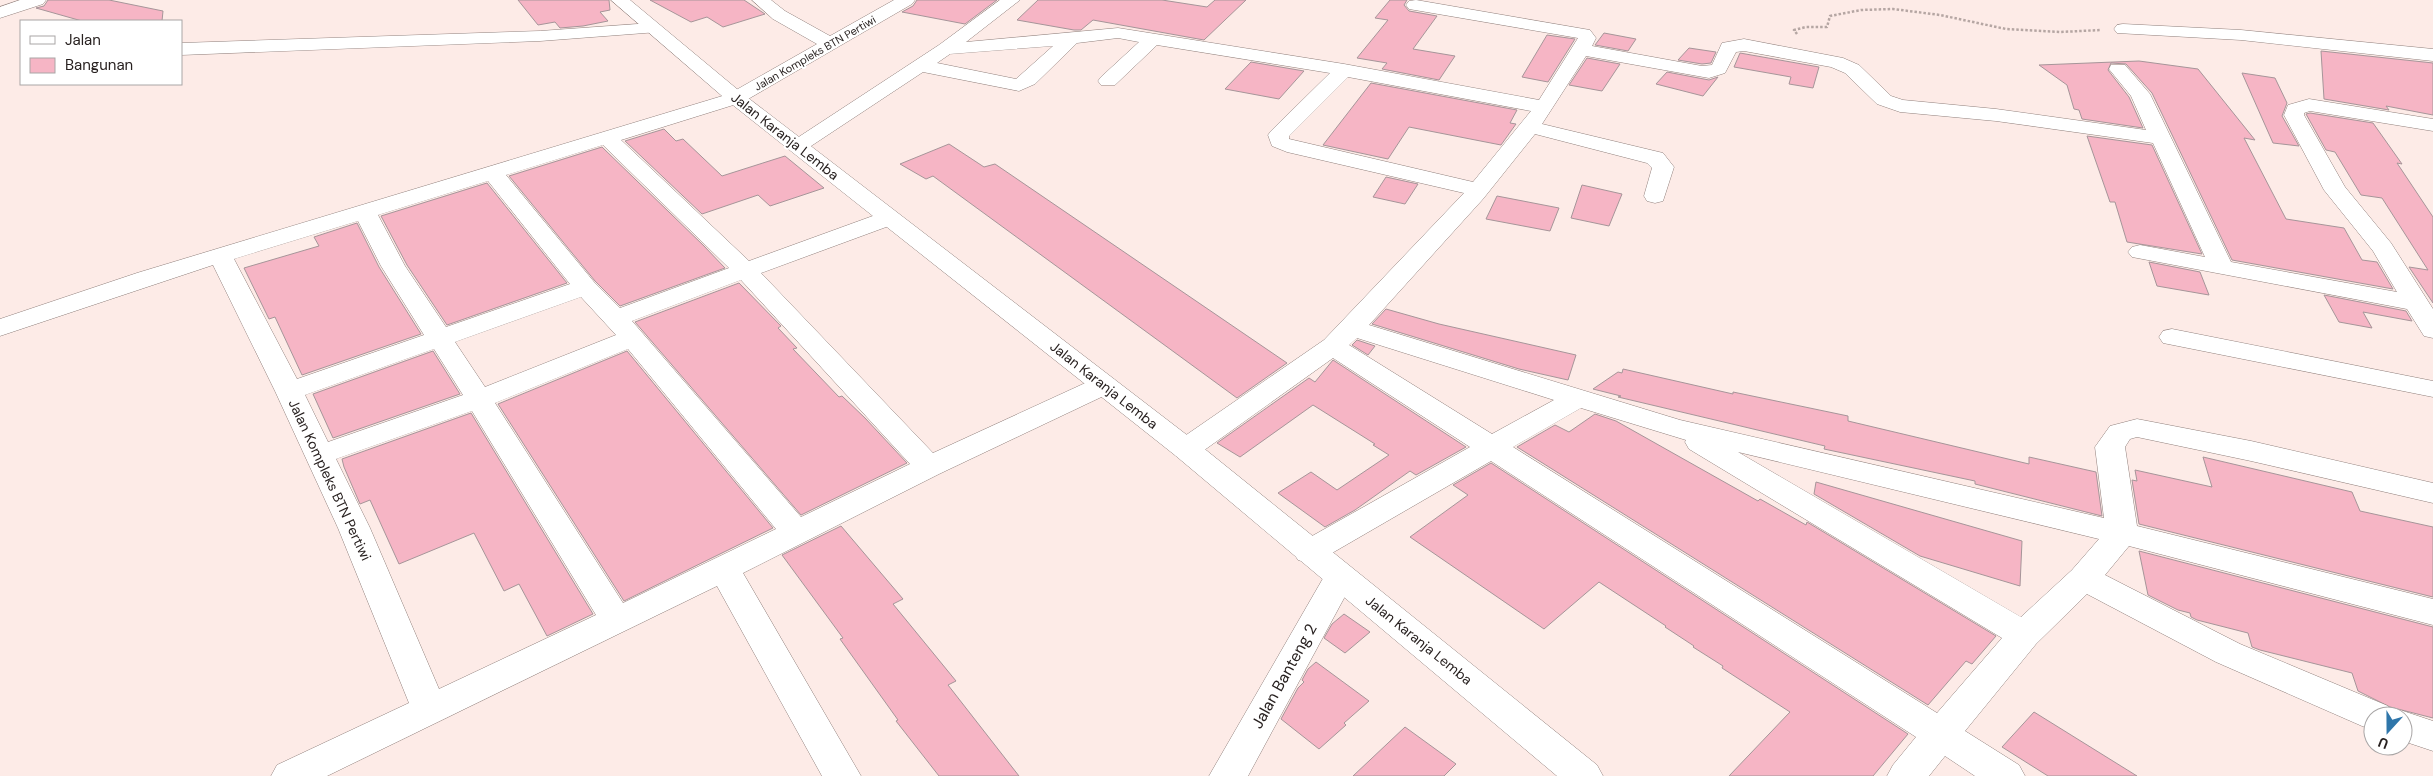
<svg xmlns="http://www.w3.org/2000/svg" width="2433" height="776" viewBox="0 0 2433 776" font-family="'DM Sans',sans-serif">
	<style>
		.building { fill: #f6b5c5; stroke: #a69599 }
		.lines { fill: none; stroke-linecap: round; stroke-linejoin: round }
		.street-casing { stroke: #91817d; stroke-width: 1 }
		.primary-casing { stroke: #91817d; stroke-width: 1 }
		.path { stroke: #b5a6a3; stroke-width: 2.5; stroke-dasharray: 2.5 2; stroke-linecap: butt }
		.street { fill: #fff; fill-rule: evenodd }
		.primary { fill: #fff; fill-rule: evenodd }
		.labels { text-anchor: middle; dominant-baseline: central; stroke-width: 4; stroke-linejoin: round; paint-order: stroke }
		.far-street-label { font-size: 11px; fill: #282120; stroke: #fff }
		.street-label { font-size: 14px; fill: #282120; stroke: #fff }
		.near-street-label { font-size: 16px; fill: #282120; stroke: #fff }
	</style>
	<rect width="100%" height="100%" fill="#fdebe7"/>
	<path class="building" d="M48,0H109L163,11L162,21H82L36,8L44,6Z
		M518,0H609L610,10L600,12L608,21L583,26L560,28L555,22L538,25Z
		M650,0H744L765,14L723,27L707,17L691,22Z
		M917,0H997L965,24L902,12L913,6Z
		M1038,0H1162L1207,7L1215,0H1246L1204,40L1093,20L1081,30H1074L1017,20Z
		M1390,0H1407L1404,5L1409,11L1437,16L1413,49L1455,56L1439,80L1382,69L1387,63L1357,58L1388,20L1375,18Z
		M1604,33L1636,39L1628,51L1595,45Z
		M1547,35L1575,39L1548,82L1522,77Z
		M1689,48L1716,52L1711,63L1702,64L1678,60Z
		M2321,51L2433,63V115L2386,106L2389,110L2324,99Z
		M1740,53L1819,67L1813,88L1789,84L1791,77L1734,67Z
		M1587,58L1620,64L1602,91L1569,85Z
		M2139,61L2198,69L2255,140L2244,138L2286,219L2344,228L2362,260L2377,262L2393,289L2232,260L2152,93L2126,64L2111,63L2108,70L2129,97L2143,128L2082,119L2079,110L2074,109L2067,85L2039,65Z
		M1251,62L1304,71L1279,99L1225,89Z
		M1667,72L1709,80L1718,77L1703,96L1656,84Z
		M2242,73L2275,78L2287,103L2282,116L2299,146L2273,143Z
		M1371,83L1517,110L1510,123L1516,124L1501,145L1409,127L1388,159L1323,145Z
		M2310,113L2373,123L2402,164L2397,163L2433,217V303L2409,267L2428,270L2382,198L2361,195L2335,152L2326,150L2306,114Z
		M664,129L676,141L683,139L722,176L785,156L824,188L770,206L758,195L702,214L625,141Z
		M2087,136L2152,145L2202,254L2127,242L2115,202H2110Z
		M949,144L984,167L995,164L1287,363L1237,398L933,176L926,179L900,164Z
		M602,147L704,246L725,268L620,306L595,281L509,176Z
		M1386,177L1418,184L1405,204L1373,197Z
		M487,183L567,283L447,325L407,265L381,216Z
		M1582,185L1622,194L1609,226L1571,218Z
		M1497,196L1559,208L1550,231L1486,219Z
		M357,223L379,267L421,334L302,375L275,317L269,319L244,268L319,246L314,237Z
		M2149,262L2200,272L2209,295L2157,286Z
		M739,283L781,326L778,328L797,348L793,349L839,397L842,396L865,418L907,463L801,515L635,322Z
		M2324,295L2406,311L2412,321L2363,312L2372,328L2339,322Z
		M1386,309L1439,324L1576,355L1568,380L1519,369L1372,324Z
		M1357,340L1375,346L1368,355L1352,345Z
		M433,351L460,394L333,438L313,394Z
		M627,351L773,528L624,601L498,404Z
		M1333,360L1466,447L1416,475L1410,471L1355,510L1325,527L1278,493L1311,472L1337,490L1389,455L1373,445L1375,444L1313,405L1240,457L1217,443L1309,378L1315,382Z
		M1623,369L1733,394V392L1848,416V421L2029,464V457L2096,472L2102,516L1975,484V481L1824,449L1825,446L1618,397L1621,396L1593,389L1618,372L1622,373Z
		M471,413L593,614L547,636L519,584L504,591L474,533L399,564L370,500L360,504L344,467L342,459Z
		M1595,414L1616,421L1758,501L1760,499L1806,525L1807,522L1996,636L1972,664L1966,661L1928,705L1517,447L1555,425L1569,432Z
		M2203,457L2352,492L2360,511L2433,527V597L2139,524L2132,480L2137,481L2135,470L2212,487Z
		M1491,463L1908,734L1873,776H1729L1790,712L1722,668L1723,666L1693,647L1694,646L1665,627L1666,626L1599,582L1544,629L1410,537L1468,495L1453,485Z
		M1816,482L2022,541L2020,586L1920,556L1814,494Z
		M841,526L903,599L893,604L956,681L948,685L1019,776H939L896,721L898,720L840,639L843,638L782,555Z
		M2139,551L2433,627V718L2390,707L2358,691L2352,673L2260,650L2252,647L2248,633L2197,620L2191,617L2190,613L2178,610L2148,595Z
		M1344,614L1370,632L1345,653L1324,638L1332,624Z
		M1316,662L1369,701L1344,723L1346,725L1319,749L1281,719L1298,688L1304,682L1302,680L1308,669Z
		M2034,712L2137,776H2048L2002,747Z
		M1405,727L1456,764L1444,776H1353Z"/>
	<g class="lines">
		<g class="street-casing">
			<path id="street" d="M20,0H46L43,4L0,18V7Z
				M752,0H771L785,11L830,36L894,0H915L912,4L743,102L621,140L749,261L881,213L889,211L897,213L900,218L897,223L761,273L933,453L1094,379L1104,377L1114,379L1118,385L1114,391L939,474L743,573L861,776H822L717,586L327,776H271L277,765L409,703L338,528L275,391L213,265L0,336V319L137,273L729,94L817,44L773,19ZM603,145L729,268L620,308L594,282L506,175ZM488,181L570,284L446,327L405,266L378,215ZM358,221L381,266L424,335L297,379L234,259ZM741,280L910,464L801,517L632,321ZM581,297L616,335L485,387L455,342ZM434,349L463,395L328,442L305,395ZM628,349L776,529L623,603L495,403ZM472,411L596,615L439,689L370,528L336,459Z
				M1000,0H1020L966,42L1118,28L1344,64L1539,100L1578,38L1409,9L1406,5L1409,1L1416,0L1584,29L1590,30L1596,38L1592,46L1702,66L1712,65L1722,43L1744,39L1843,58L1859,65L1891,96L1903,100L1996,109L2146,130L2131,96L2109,69L2111,65H2125L2150,94L2231,262L2397,292L2373,251L2324,190L2284,115L2288,105L2309,99L2433,119V131L2310,111L2304,113V115L2345,187L2391,243L2433,309V338L2424,336L2407,309L2132,257L2128,252L2132,247L2140,245L2205,257L2153,143L1996,121L1900,112L1877,104L1845,73L1831,67L1744,51L1736,52L1725,73L1709,78L1586,56L1542,124L1663,153L1674,167L1663,201L1655,203L1647,201L1644,196L1652,168L1647,163L1535,134L1483,199L1369,325L1680,420L2104,518L2095,447L2110,426L2137,419L2251,441L2433,483V503L2251,461L2137,437L2130,439L2125,447L2137,526L2433,599V625L2129,546L2105,575L2240,644L2388,706L2392,715L2403,711L2433,721V751L2403,741V716H2373V730L2362,726L2216,662L2087,594L2036,644L1965,731L2019,765L2025,776H1975L1945,756L1929,776H1887L1893,765L1916,737L1491,461L1320,560L1309,563L1298,560L1293,552L1298,544L1470,447L1333,358L1196,456L1186,458L1176,456L1171,449L1176,442L1324,340L1464,193L1287,152L1272,146L1268,135L1271,131L1330,73L1157,45L1115,85H1101L1098,81L1101,77L1139,42L1118,38L1077,43L1035,84L1019,91L923,72L805,150L798,152L791,150L787,146L791,142L939,45ZM1053,46L1016,79L937,63L950,54ZM1348,77L1531,111L1473,182L1289,139V136ZM1357,338L1554,400L1492,434L1349,345ZM1581,408L1686,440L1685,442L1689,449L2002,638L1937,713L1513,447ZM1738,452L2099,539L2072,570L2021,617Z
				M652,23L658,24L661,28L658,32L540,41L181,55V43L540,31Z
				M2123,24L2241,30L2433,49V61L2241,40L2117,33L2114,29L2117,25Z
				M2172,329L2433,381V397L2163,343L2159,337L2163,331Z
				M1340,564L1351,568L1356,576L1248,776H1209L1329,568Z"/>
		</g>
		<g class="primary-casing">
			<path id="primary" d="M611,0H630L743,94L1196,442L1597,765L1603,776H1557L1176,456L729,102Z"/>
		</g>
		<path class="path" d="M1797,34L1794,30L1806,27H1827L1830,16L1861,10L1893,9L1940,15L2006,29L2060,32L2101,30"/>
		<use href="#street" class="street"/>
		<use href="#primary" class="primary"/>
	</g>
	<g class="labels">
		<g class="far-street-label">
			<text transform="translate(815 53) rotate(-30)">Jalan Kompleks BTN Pertiwi</text>
		</g>
		<g class="street-label">
			<text transform="translate(785 136) rotate(38)">Jalan Karanja Lemba</text>
			<text transform="translate(1104 385) rotate(38)">Jalan Karanja Lemba</text>
			<text transform="translate(330 480) rotate(65)">Jalan Kompleks BTN Pertiwi</text>
			<text transform="translate(1419 640) rotate(39)">Jalan Karanja Lemba</text>
		</g>
		<g class="near-street-label">
			<text transform="translate(1284 676) rotate(-61)">Jalan Banteng 2</text>
		</g>
	</g>
	<rect x="20" y="20" width="162" height="65" fill="#ffffff" stroke="#a9a6a6"/>
	<rect x="30" y="36" width="25" height="8" fill="#ffffff" stroke="#a9a6a6"/>
	<text x="65" y="45" font-size="15" fill="#282120">Jalan</text>
	<rect x="30" y="58" width="25" height="15" fill="#f6b5c5" stroke="#a9a6a6"/>
	<text x="65" y="70" font-size="15" fill="#282120">Bangunan</text>
	<g transform="translate(2388 731) rotate(201)"><circle r="24" fill="#ffffff" stroke="#a9a6a6"/>
	<path d="M0-4L9 19L0 12L-9 19Z" fill="#2f76aa"/>
	<text y="-8" font-size="14" font-weight="bold" text-anchor="middle" fill="#282120">U</text>
	</g>
</svg>
